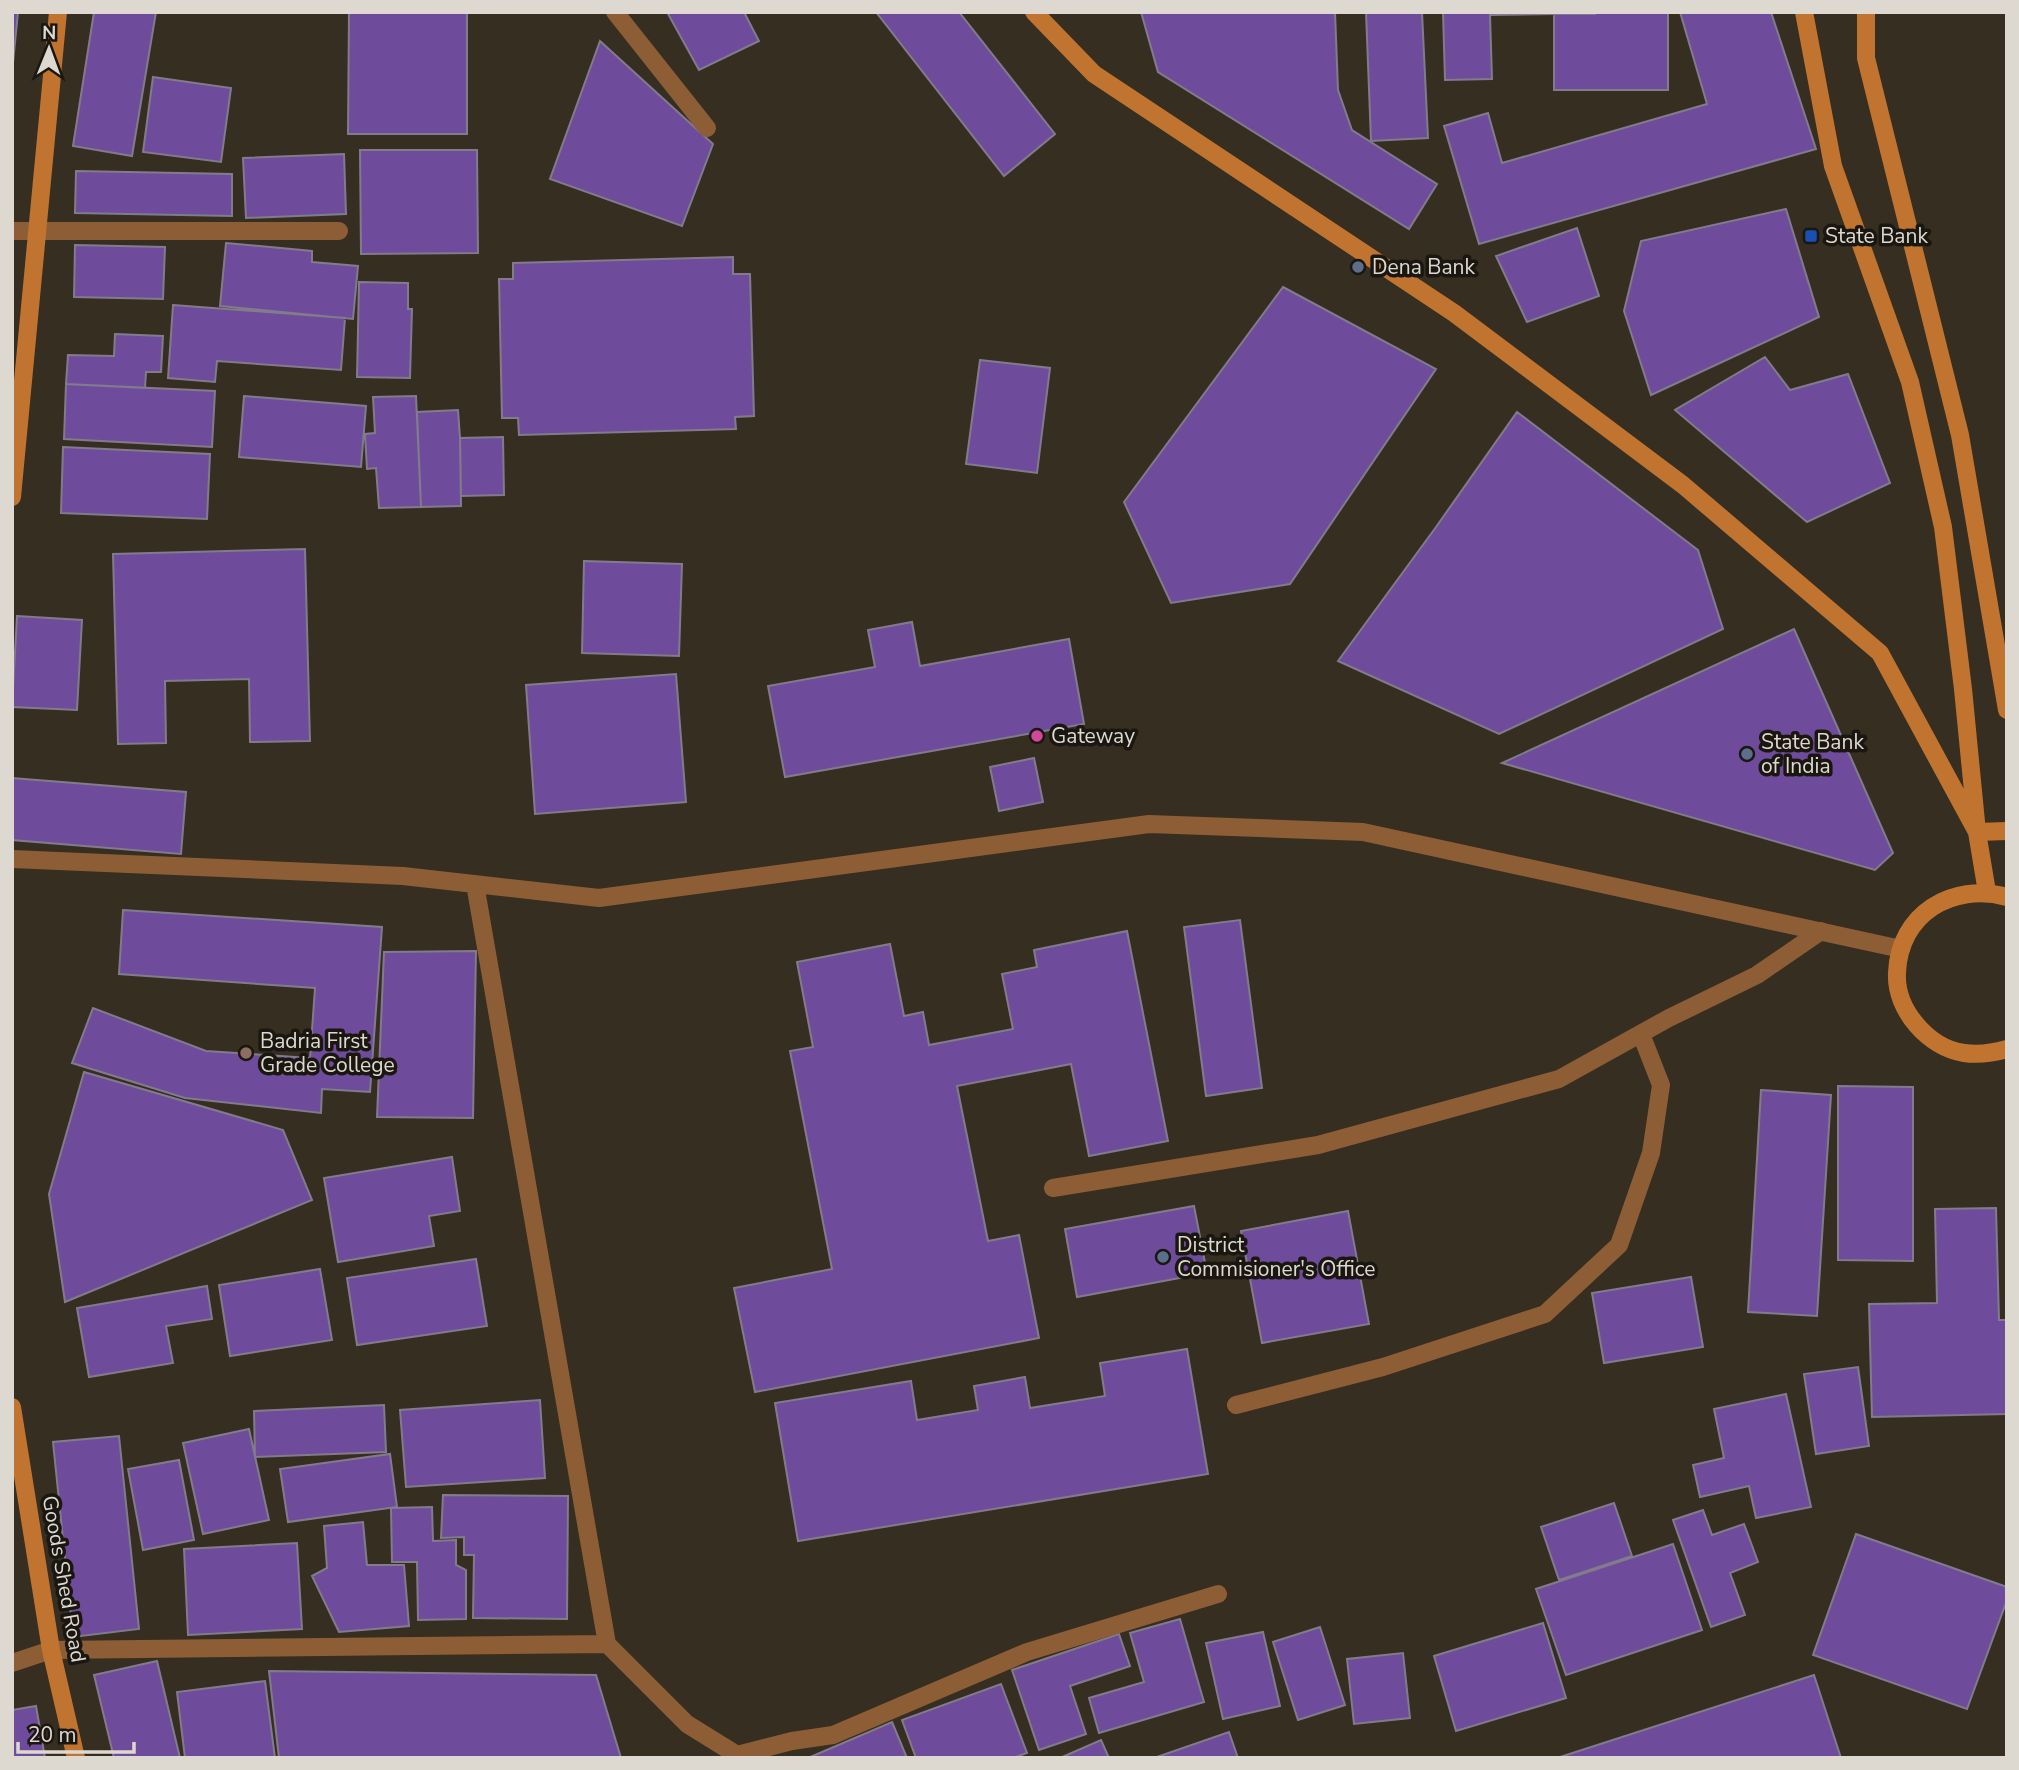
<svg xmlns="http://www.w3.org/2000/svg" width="2019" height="1770" viewBox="0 0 2019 1770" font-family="'Nunito Sans',sans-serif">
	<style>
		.building { fill: #6e4c9b; stroke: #817b8c; stroke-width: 2 }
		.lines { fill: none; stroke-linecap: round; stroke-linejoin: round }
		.lane { stroke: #8d5d36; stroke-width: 18 }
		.street { stroke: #8d5d36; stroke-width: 18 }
		.secondary { stroke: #c17430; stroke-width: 18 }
		.transit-dot { fill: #1a4fb4; stroke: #1a1711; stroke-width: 2.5 }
		.service-dot { fill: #5c6f8a; stroke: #1a1711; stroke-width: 2.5 }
		.hotel-dot { fill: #d1479c; stroke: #1a1711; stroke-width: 2.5 }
		.education-dot { fill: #8d6e63; stroke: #1a1711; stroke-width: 2.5 }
		.labels { text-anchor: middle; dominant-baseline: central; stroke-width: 7; stroke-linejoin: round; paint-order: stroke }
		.poi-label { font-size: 21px; fill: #ded9d0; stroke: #1a1711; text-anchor: start }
		.street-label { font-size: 21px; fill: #ded9d0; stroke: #1a1711 }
	</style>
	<rect width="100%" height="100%" fill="#362e21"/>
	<path class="building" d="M12,12H18L12,73Z
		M94,12H156L132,156L73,146Z
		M349,12H467V134H348Z
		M667,12H744L759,41L699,70Z
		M876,12H959L1055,134L1004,176Z
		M1141,12H1335L1338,90L1352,130L1437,184L1409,229L1158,72Z
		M1366,12H1422L1428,138L1371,141Z
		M1443,12H1554V14L1490,15L1492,79L1445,80Z
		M1595,12H1668V90H1554V14H1595Z
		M1680,12H1771L1816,149L1479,244L1444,126L1488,113L1502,163L1707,104Z
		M600,41L713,144L682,226L550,179Z
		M153,77L231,88L221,162L143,152Z
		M360,150H477L478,253L361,254Z
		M344,154L346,214L246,218L243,158Z
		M76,171L232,174V216L75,213Z
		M1786,209L1819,317L1651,395L1624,311L1641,241Z
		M1577,228L1599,296L1527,322L1496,256Z
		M226,243L312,251V262L358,266L353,319L220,306Z
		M75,245L165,247L163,299L74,297Z
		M733,257V274H750L754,416L735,417L736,429L519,435L518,418H502L499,279H513V263Z
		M359,282L408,283V309H412L410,378L357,377Z
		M1283,287L1436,369L1290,584L1171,603L1124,502Z
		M173,305L345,318L341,370L217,361L215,382L168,378Z
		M115,334L163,336L161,372H146L145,388L66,384L68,355L114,356Z
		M1765,357L1790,390L1848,374L1890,483L1807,522L1675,410Z
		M980,360L1050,368L1037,473L966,464Z
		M66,384L215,391L212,447L64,439Z
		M244,396L366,406L361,467L239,457Z
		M416,396L421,507L379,508L376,468L367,469L365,434L375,433L373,397Z
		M458,410L460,438L461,506L421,507L417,412Z
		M1517,412L1698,550L1723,629L1499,734L1338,661L1436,527Z
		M503,437L504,495L461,496L460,438Z
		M63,447L210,454L207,519L61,513Z
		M305,549L310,741L250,742L249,679L165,681L166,743L118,744L113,554Z
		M584,561L682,564L679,656L582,653Z
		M17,616L82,620L77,710L12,707Z
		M912,622L920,666L1069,639L1084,724L785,777L768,686L875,667L868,630Z
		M1794,629L1893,853L1875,870L1502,763Z
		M676,674L686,802L535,814L526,685Z
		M1034,758L1043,802L999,811L990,767Z
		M12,778L186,792L181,854L12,840Z
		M123,910L382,927L370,1092L322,1089L321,1113L185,1098L72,1063L93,1008L206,1051L310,1058L315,988L119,974Z
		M1240,920L1262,1088L1206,1096L1184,927Z
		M1127,931L1168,1141L1089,1156L1071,1064L957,1086L988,1241L1019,1235L1039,1338L755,1392L734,1288L832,1269L790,1051L813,1047L797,962L890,944L904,1016L923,1012L929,1045L1013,1029L1002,974L1037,967L1034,950Z
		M476,951L473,1118L377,1117L384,952Z
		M84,1072L283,1130L312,1200L65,1302L49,1194Z
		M1838,1086L1913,1087V1261L1838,1260Z
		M1761,1090L1831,1095L1817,1316L1748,1312Z
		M452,1157L460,1211L429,1216L434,1246L338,1262L324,1178Z
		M1194,1206L1207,1273L1077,1297L1065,1229Z
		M1996,1208L1999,1320H2007V1414L1872,1417L1869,1304L1937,1303L1935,1209Z
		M1348,1211L1369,1324L1262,1343L1241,1231Z
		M476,1259L487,1326L357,1345L347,1278Z
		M320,1269L332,1340L230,1356L219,1285Z
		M1691,1277L1703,1347L1604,1363L1592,1293Z
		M207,1286L212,1319L166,1326L173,1363L89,1377L77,1308Z
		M1187,1349L1208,1474L798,1541L775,1403L911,1381L917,1420L978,1410L974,1386L1025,1377L1030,1408L1105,1396L1100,1363Z
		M1858,1367L1869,1446L1816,1454L1804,1374Z
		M1786,1394L1811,1507L1756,1518L1749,1486L1700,1497L1693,1465L1724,1458L1714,1409Z
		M540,1400L545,1478L406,1487L400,1410Z
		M384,1405L386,1452L255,1457L254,1411Z
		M249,1429L269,1520L203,1534L183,1443Z
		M119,1436L139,1629L73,1637L53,1442Z
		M390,1454L397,1507L288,1522L280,1469Z
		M179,1460L194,1540L143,1550L128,1469Z
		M443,1495L568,1496L567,1619L473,1618L474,1555H464V1537L441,1538Z
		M1614,1503L1632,1556L1559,1580L1541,1527Z
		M432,1507L433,1541L456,1540V1565L466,1570V1619L418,1620L417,1562H392L391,1508Z
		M1703,1510L1712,1535L1744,1524L1758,1562L1730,1573L1745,1615L1711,1627L1673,1520Z
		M363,1522L367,1565H404L409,1626L339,1632L312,1576L327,1568L324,1526Z
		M1856,1534L2007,1587V1600L1967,1709L1813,1655Z
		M297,1543L302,1629L188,1635L184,1549Z
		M1673,1544L1702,1630L1566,1675L1536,1589Z
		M1180,1619L1204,1702L1099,1733L1089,1698L1144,1682L1130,1633Z
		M1543,1623L1566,1698L1456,1731L1434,1656Z
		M1320,1627L1345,1705L1298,1720L1273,1642Z
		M1263,1632L1280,1706L1223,1719L1206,1643Z
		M1119,1634L1130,1666L1070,1686L1086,1734L1039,1750L1012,1670Z
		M1403,1653L1410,1718L1354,1724L1347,1659Z
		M157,1661L180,1758H114L94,1675Z
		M269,1671L596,1675L621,1758H279Z
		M1814,1675L1841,1758H1557Z
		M265,1681L275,1758H185L177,1692Z
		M1001,1684L1027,1753L1013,1758H916L902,1720Z
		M36,1706L45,1758H12V1710Z
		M892,1722L907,1758H808Z
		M1229,1732L1238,1758H1154Z
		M1101,1740L1109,1758H1060Z"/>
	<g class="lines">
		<path class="lane" d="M1053,1188L1318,1145L1559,1079L1669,1018L1757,975L1821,931
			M1236,1405L1383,1367L1545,1314L1619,1245L1651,1153L1661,1085L1641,1034"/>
		<path class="street" d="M615,12L707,128
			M12,231H339
			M12,859L403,876L599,898L1149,824L1363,832L1901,949
			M475,884L607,1644
			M12,1663L51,1650L607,1644L687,1724L737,1755L792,1741L833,1735L1027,1652L1218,1594"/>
		<path class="secondary" d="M1034,12L1094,74L1454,313L1683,485L1880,653L1977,832L2007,831
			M1804,12L1833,166L1910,382L1943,527L1963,689L1977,832L1987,892
			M1866,12V58L1960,435L2007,710
			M12,497L58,12
			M2007,897C1952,882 1899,914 1897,973C1895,1010 1929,1048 1964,1053C1979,1055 1993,1053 2007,1049
			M12,1407L51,1650L76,1758"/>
	</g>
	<rect class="transit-dot" x="1804" y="229" width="14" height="14" rx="3.5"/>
	<g class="service-dot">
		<circle cx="1358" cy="267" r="7"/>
		<circle cx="1747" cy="754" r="7"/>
		<circle cx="1163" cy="1257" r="7"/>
	</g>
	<circle class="hotel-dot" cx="1037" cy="736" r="7"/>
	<circle class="education-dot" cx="246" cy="1053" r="7"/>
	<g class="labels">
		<g class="poi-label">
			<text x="1825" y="236">State Bank</text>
			<text x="1372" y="267">Dena Bank</text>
			<text x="1051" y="736">Gateway</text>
			<text x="1761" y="742">State Bank<tspan x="1761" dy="24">of India</tspan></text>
			<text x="260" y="1041">Badria First<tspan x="260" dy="24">Grade College</tspan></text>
			<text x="1177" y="1245">District<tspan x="1177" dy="24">Commisioner's Office</tspan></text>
		</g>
		<g class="street-label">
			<text transform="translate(64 1579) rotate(80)">Goods Shed Road</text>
		</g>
	</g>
	<rect width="2019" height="1770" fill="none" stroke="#ded9d0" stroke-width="28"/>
	<g transform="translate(49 49) rotate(1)" stroke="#1a1711" stroke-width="5" paint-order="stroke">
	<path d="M0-5L12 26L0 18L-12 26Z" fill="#ded9d0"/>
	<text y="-10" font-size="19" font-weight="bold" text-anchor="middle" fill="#ded9d0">N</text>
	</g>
	<path d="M18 1742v10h116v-10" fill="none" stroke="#ded9d0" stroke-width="3.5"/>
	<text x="28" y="1742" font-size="21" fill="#ded9d0" stroke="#1a1711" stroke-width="5" paint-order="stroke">20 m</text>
</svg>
